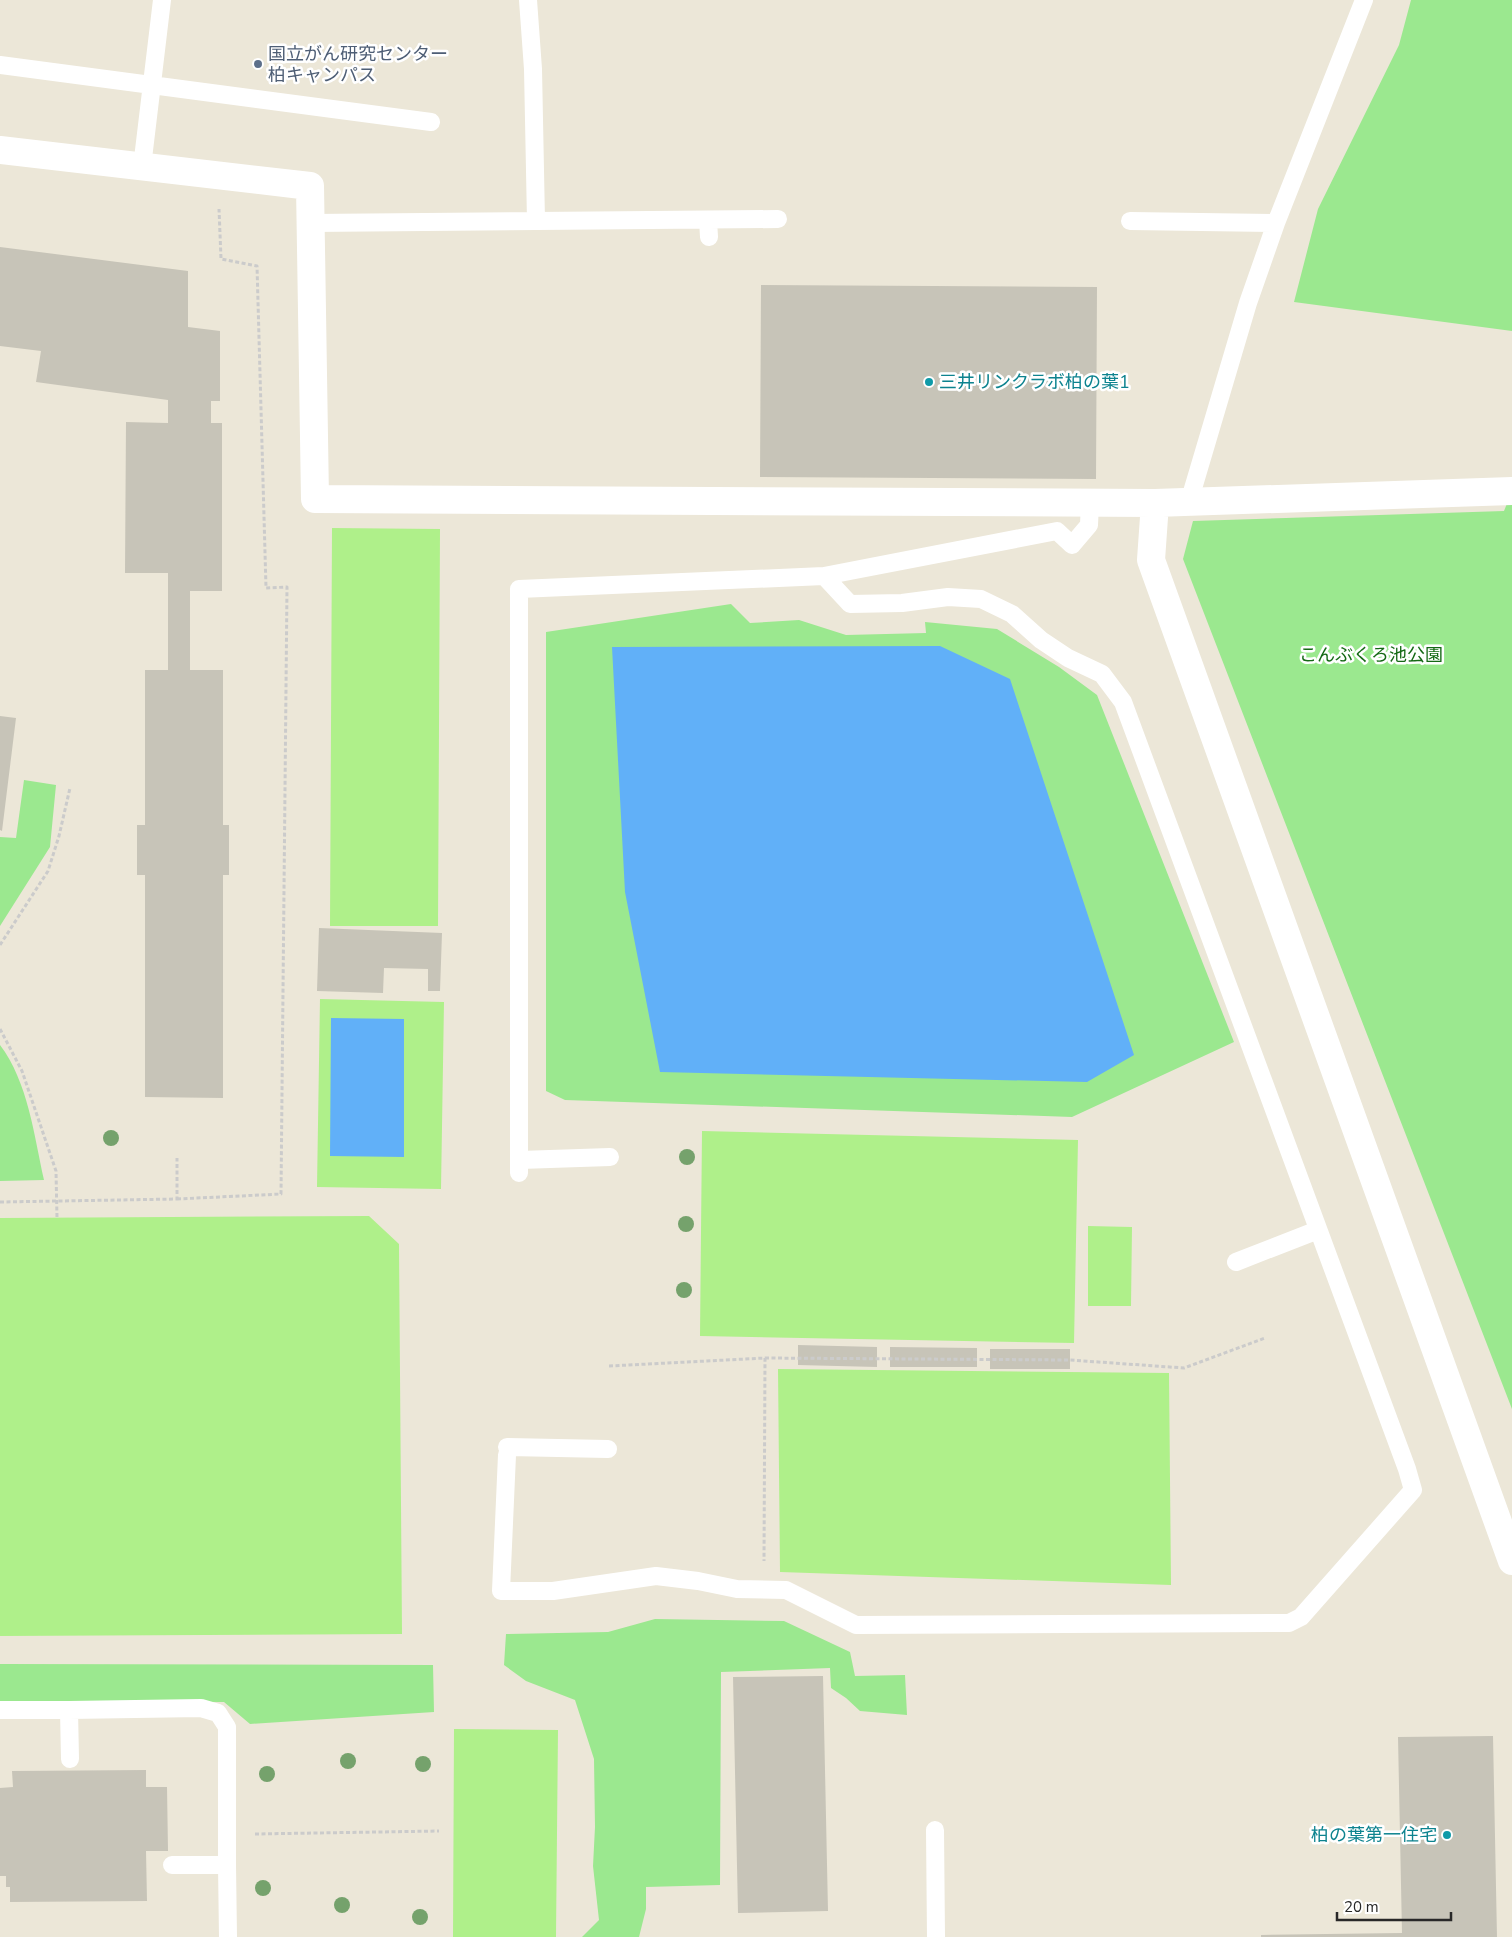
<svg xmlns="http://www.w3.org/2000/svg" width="1512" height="1937" viewBox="0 0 1512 1937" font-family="'Nunito Sans','Noto Sans JP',sans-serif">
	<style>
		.green { fill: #9be88f }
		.pitch { fill: #aff08a }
		.water { fill: #61b0f8 }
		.building { fill: #c7c4b8 }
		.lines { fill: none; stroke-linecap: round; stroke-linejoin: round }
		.path { stroke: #cbcbcb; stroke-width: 3; stroke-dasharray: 4 2.5; stroke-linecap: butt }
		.lane { stroke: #fff; stroke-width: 18 }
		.street { stroke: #fff; stroke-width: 28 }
		.tree { fill: #75a26c }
		.service-dot { fill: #5c6f8a; stroke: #fff; stroke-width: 2 }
		.culture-dot { fill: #0f9aa8; stroke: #fff; stroke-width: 2 }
		.labels { text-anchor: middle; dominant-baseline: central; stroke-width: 5; stroke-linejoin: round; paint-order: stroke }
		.service-label { font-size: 18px; fill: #4e5e75; stroke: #fff; text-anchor: start }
		.culture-label { font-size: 18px; fill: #0d838f; stroke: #fff; text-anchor: start }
		.park-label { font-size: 18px; fill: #146914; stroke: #fff }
	</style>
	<rect width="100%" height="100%" fill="#ece7d8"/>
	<path class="green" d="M1411,0H1512V331L1294,302L1318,209L1399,45Z
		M1512,491V1409L1183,559L1193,521L1504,511Z
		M731,604L750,623L799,620L846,635L926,633L925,622L997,629L1059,667L1097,695L1234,1042L1072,1117L565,1100L546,1091V632Z
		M24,780L56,785L50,847L0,926V837L16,838Z
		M0,1045C28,1082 34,1135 44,1180L0,1181Z
		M655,1619L784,1621L850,1652L855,1676L905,1675L907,1715L860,1711L846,1698L831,1688L830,1668L721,1672L720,1885L646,1887V1909L639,1937H582L599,1920L593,1866L595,1827L594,1759L575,1700L526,1681L504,1665L506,1634L608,1632Z
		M0,1664L433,1665L434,1712L250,1724L224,1702L0,1701Z"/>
	<path class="pitch" d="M332,528L440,529L438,926H330Z
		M320,999L444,1002L441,1189L317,1187Z
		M702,1131L1078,1140L1074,1343L700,1336Z
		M369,1216L399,1244L402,1634L0,1636V1218Z
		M1088,1226L1132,1227L1131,1306H1088Z
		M778,1369L1169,1373L1171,1585L780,1572Z
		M454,1729L558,1730L556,1937H453Z"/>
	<path class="water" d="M940,646L1010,679L1134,1055L1087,1082L660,1072L625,892L612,647Z
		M331,1018L404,1019V1157L330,1156Z"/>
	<path class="building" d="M0,247L188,271V327L220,331V401H211V423H222V591H190V670H223V825H229V875H223V1098L145,1097V875H137V825H145V670H168V573H125L126,422L168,423V400L36,382L41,351L0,346Z
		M761,285L1097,287L1096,479L760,477Z
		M0,716L16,718L2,831L0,830Z
		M319,928L442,933L440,991H428V969L384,968L383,993L317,991Z
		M798,1345L877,1347V1367L798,1365Z
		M890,1347L977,1348V1367H890Z
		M990,1349H1070V1369H990Z
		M823,1676L828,1911L738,1913L733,1677Z
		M1493,1736L1497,1937H1261V1935L1402,1933L1398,1737Z
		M146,1770V1787H167L168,1851H146L147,1901L10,1902V1887H6V1876H0V1788L13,1787L12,1771Z"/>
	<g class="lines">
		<path class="path" d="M0,945L48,871L59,836L70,788
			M0,1029L22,1071L56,1171L57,1218
			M177,1199L281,1194L287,587L266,588L257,266L221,259L219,209
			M0,1202L177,1199V1158
			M765,1358L1070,1360L1184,1368L1265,1338
			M609,1366L765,1358L764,1561
			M255,1834L439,1831"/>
		<path class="lane" d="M528,0L533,69L536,221
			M0,65L431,122
			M142,167L162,0
			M708,220L709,237
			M1130,221L1276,223
			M311,223L778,219
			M1189,502L1248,303L1276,223L1364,0
			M520,1160L610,1157
			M519,1173V589L824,576
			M1236,1262L1318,1230
			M507,1447L608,1449
			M507,1455L501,1591H553L656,1576L698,1581L737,1589L786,1590L856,1625L1289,1623L1301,1617L1413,1490L1407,1469L1123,702L1102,674L1068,658L1041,640L1012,614L981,599L948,597L902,603L850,604L824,576L1057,531L1072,545L1089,525L1090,503
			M0,1710H69L70,1759
			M69,1710L201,1708L218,1713L227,1727V1865H172
			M935,1830L936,1937
			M227,1865L228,1937"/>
		<path class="street" d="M0,150L310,186L315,499L1155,503L1512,491
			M1155,503L1151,560L1512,1561"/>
	</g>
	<g class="tree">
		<circle cx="111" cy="1138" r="8"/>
		<circle cx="687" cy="1157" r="8"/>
		<circle cx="686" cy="1224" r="8"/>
		<circle cx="684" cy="1290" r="8"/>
		<circle cx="348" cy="1761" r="8"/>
		<circle cx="423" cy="1764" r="8"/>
		<circle cx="267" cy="1774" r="8"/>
		<circle cx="263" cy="1888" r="8"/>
		<circle cx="342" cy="1905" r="8"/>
		<circle cx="420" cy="1917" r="8"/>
	</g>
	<circle class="service-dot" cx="258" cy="64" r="5"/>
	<g class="culture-dot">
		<circle cx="929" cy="382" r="5"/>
		<circle cx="1447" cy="1835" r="5"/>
	</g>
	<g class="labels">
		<g class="service-label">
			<text x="268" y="54">国立がん研究センター<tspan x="268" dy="21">柏キャンパス</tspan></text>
		</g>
		<g class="culture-label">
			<text x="939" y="382">三井リンクラボ柏の葉1</text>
			<text x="1437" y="1835" text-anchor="end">柏の葉第一住宅</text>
		</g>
		<g class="park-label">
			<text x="1371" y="655">こんぶくろ池公園</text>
		</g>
	</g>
	<path d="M1337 1912v8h114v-8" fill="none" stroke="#282828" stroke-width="2.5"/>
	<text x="1344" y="1912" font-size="15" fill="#282828" stroke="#ffffff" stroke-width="4" paint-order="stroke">20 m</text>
</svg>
